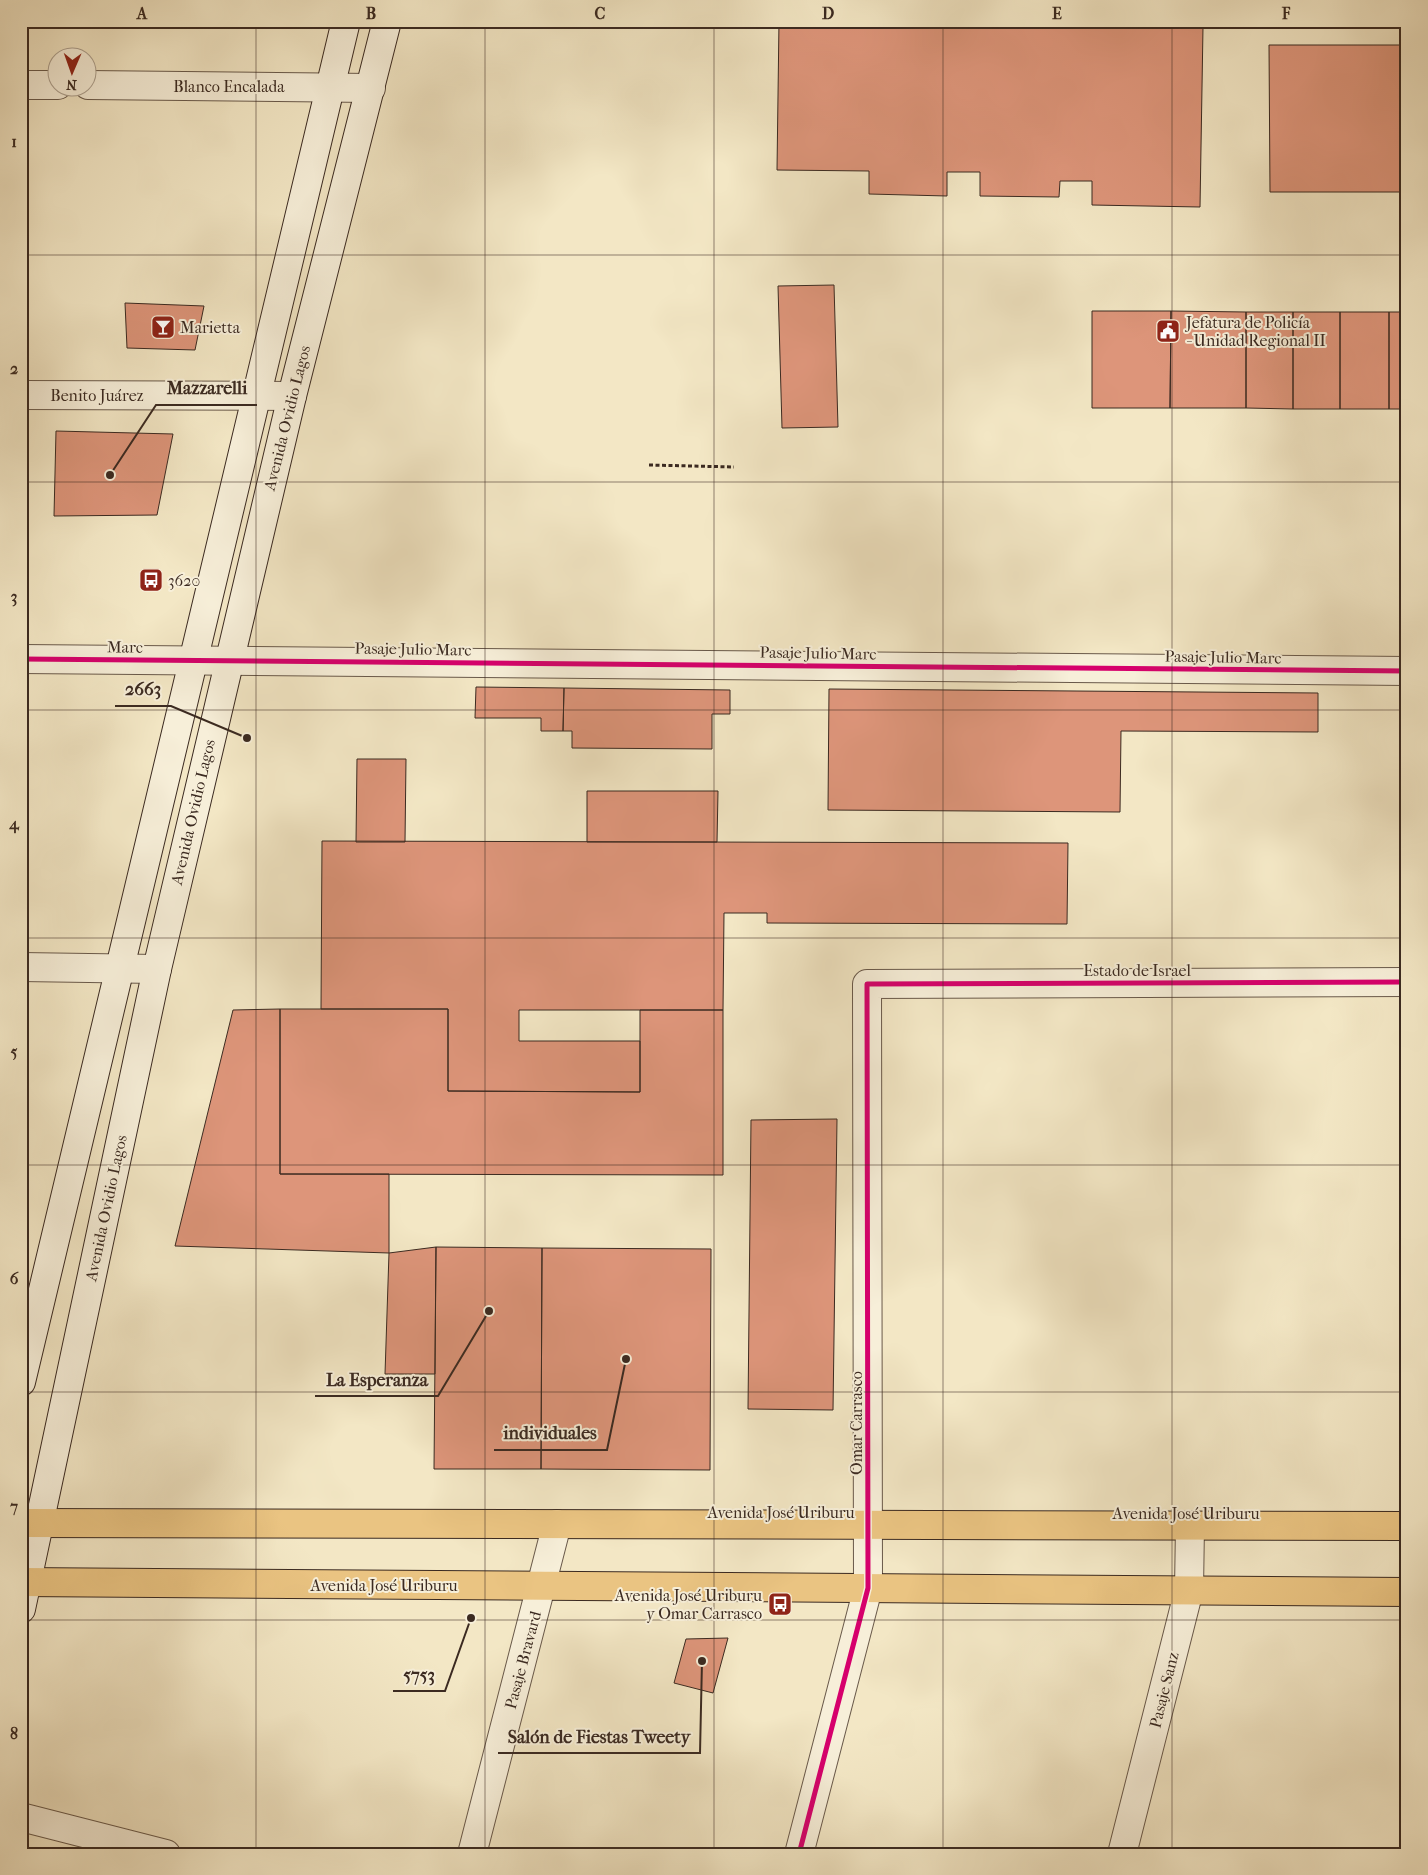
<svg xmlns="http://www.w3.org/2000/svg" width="1428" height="1875" viewBox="0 0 1428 1875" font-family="'IM FELL French Canon',serif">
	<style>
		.building { fill: #dd957a; stroke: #3b2a21 }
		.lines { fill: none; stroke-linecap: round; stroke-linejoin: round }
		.street-casing { stroke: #69594a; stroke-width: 30 }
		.secondary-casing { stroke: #3b2a21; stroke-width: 30 }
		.primary-casing { stroke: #3b2a21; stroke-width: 30 }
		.path { stroke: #3b2a21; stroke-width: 3; stroke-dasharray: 4 2.5; stroke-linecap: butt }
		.street { stroke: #f7efd9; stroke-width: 28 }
		.secondary { stroke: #f7efd9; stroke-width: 28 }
		.primary { stroke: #eac482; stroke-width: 28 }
		.cycleway-casing { stroke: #f7efd9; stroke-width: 8 }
		.cycleway { stroke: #d6006c; stroke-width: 5 }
		.grid { fill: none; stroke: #3b2a21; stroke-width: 1; stroke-opacity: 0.55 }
		.labels { text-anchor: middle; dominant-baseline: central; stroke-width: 4; stroke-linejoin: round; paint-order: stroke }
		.street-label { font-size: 16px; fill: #3b2a21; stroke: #f7efd9 }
		.poi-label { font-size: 16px; fill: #3b2a21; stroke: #f7efd9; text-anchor: start }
		.leader { fill: none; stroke: #3b2a21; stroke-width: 2 }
		.callout-dot { fill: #3b2a21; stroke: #f7efd9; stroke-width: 2 }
		.callout-label { font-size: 18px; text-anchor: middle; font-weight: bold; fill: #3b2a21; stroke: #f7efd9; stroke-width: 4; stroke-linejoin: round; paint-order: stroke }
		.neatline { fill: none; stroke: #3b2a21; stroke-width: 2 }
		.grid-label { font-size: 16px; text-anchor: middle; font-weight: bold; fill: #3b2a21 }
	</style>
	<rect width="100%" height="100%" fill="#f3e7c5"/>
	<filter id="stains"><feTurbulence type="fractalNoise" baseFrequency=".004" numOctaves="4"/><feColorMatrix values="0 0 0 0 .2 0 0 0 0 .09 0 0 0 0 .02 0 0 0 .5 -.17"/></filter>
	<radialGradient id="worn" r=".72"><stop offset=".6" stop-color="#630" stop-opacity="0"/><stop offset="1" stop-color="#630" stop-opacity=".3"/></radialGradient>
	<path class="building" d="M779,21H1164V27H1203L1200,207L1092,205V181H1060L1059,197L980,196V172H947V196L869,194V171L777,170Z
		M1269,45H1407V192H1270Z
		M834,285L838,427L782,428L778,286Z
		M125,303L204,306L195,350L127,348Z
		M1092,311H1171L1170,408H1092Z
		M1171,311L1246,312V408H1170Z
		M1246,312H1293V409L1246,408Z
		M1293,312H1340V409H1293Z
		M1340,312H1389V409H1340Z
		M1389,312H1407V409H1389Z
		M56,431L173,434L157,515L54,516Z
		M476,687L564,688L563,731H541V718H475Z
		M564,688L730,690V714H712V749L572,748V731H563Z
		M829,689L1318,693V732L1121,731L1120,812L828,810Z
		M357,759H406L405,842H356Z
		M587,791H718L717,842H587Z
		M322,841L1068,843L1067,924L767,923V913H724L723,1010H519V1041H640V1092L448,1091V1009H321Z
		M280,1009V1174H389V1253L175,1246L233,1010Z
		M280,1009H448V1091L640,1092V1010H723V1175L280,1174Z
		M837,1119L833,1410L748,1409L751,1120Z
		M436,1247L542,1248L541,1469H434Z
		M436,1247L435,1374H385L389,1253Z
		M542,1248L711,1249L710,1470L541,1469Z
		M728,1638L713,1693L674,1683L686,1639Z"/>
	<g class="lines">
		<g class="street-casing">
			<path id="street" d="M21,85H58
				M88,85L371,88
				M21,395L292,396
				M21,659L1407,671
				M21,967L157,969
				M21,1817L166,1854
				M472,1854L557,1524
				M799,1854L868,1588L867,984L1407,982
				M1122,1854L1189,1590L1190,1525"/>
		</g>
		<g class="secondary-casing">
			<path id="secondary" d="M21,1382L346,21
				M21,1609L157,969L292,396L387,21"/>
		</g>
		<g class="primary-casing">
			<path id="primary" d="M21,1523L1407,1526
				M21,1582L1407,1592"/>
		</g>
		<path class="path" d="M649,465L734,467"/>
		<use href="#street" class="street"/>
		<use href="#secondary" class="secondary"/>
		<use href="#primary" class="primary"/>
		<g class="cycleway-casing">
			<path id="cycleway" d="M21,659L1407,671
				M799,1854L868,1588L867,984L1407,982"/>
		</g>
		<use href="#cycleway" class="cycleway"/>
	</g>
	<path class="grid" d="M256,21V1854M485,21V1854M714,21V1854M943,21V1854M1172,21V1854M21,255H1407M21,482H1407M21,710H1407M21,938H1407M21,1165H1407M21,1392H1407M21,1620H1407"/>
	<defs>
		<g id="bar-square" transform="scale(1.25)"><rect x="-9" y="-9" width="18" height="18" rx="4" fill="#8f2418" stroke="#f7efd9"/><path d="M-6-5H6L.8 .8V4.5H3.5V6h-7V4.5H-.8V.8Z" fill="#fff"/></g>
		<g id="civic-square" transform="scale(1.25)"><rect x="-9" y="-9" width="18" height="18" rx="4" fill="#8f2418" stroke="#f7efd9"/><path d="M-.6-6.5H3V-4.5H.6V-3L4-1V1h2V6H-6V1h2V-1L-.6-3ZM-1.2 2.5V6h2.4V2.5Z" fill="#fff"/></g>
		<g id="bus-square" transform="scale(1.25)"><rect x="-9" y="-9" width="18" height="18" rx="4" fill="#8f2418" stroke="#f7efd9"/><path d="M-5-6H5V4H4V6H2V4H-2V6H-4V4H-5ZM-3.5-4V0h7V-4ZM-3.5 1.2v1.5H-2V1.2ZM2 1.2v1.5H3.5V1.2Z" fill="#fff"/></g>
	</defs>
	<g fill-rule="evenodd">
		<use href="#bar-square" x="163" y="327"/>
		<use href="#civic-square" x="1168" y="331"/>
		<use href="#bus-square" x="151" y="580"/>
		<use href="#bus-square" x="780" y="1604"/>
	</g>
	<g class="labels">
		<g class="street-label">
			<text x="229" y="86">Blanco Encalada</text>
			<text x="97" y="395">Benito Juárez</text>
			<text transform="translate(287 418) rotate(-76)">Avenida Ovidio Lagos</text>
			<text transform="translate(125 647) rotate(1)">Marc</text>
			<text transform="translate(413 649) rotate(1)">Pasaje Julio Marc</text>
			<text transform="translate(818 653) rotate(1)">Pasaje Julio Marc</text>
			<text transform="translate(1223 657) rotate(1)">Pasaje Julio Marc</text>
			<text transform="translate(193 812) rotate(-77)">Avenida Ovidio Lagos</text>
			<text x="1137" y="970">Estado de Israel</text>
			<text transform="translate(106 1208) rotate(-78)">Avenida Ovidio Lagos</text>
			<text transform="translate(856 1423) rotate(-90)">Omar Carrasco</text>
			<text x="781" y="1512">Avenida José Uriburu</text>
			<text x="1186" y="1513">Avenida José Uriburu</text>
			<text x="384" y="1585">Avenida José Uriburu</text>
			<text transform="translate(523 1660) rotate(-75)">Pasaje Bravard</text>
			<text transform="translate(1164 1690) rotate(-76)">Pasaje Sanz</text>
		</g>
		<g class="poi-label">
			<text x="1186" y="322">Jefatura de Policía<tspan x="1186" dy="18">- Unidad Regional II</tspan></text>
			<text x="180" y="327">Marietta</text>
			<text x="168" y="580">3620</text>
			<text x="762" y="1595" text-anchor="end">Avenida José Uriburu<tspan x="762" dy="18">y Omar Carrasco</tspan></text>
		</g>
	</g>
	<path class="leader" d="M110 475L156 405H257M247 738L171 706H115M489 1311L438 1396H315M626 1359L607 1450H494M471 1618L445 1691H393M702 1661L700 1753H498"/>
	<g class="callout-dot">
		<circle cx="110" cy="475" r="5"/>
		<circle cx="247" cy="738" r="5"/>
		<circle cx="489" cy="1311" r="5"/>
		<circle cx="626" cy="1359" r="5"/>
		<circle cx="471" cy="1618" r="5"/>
		<circle cx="702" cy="1661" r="5"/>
	</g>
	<g class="callout-label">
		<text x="207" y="394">Mazzarelli</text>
		<text x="143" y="695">2663</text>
		<text x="377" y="1386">La Esperanza</text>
		<text x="550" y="1439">individuales</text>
		<text x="419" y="1681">5753</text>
		<text x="599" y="1743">Salón de Fiestas Tweety</text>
	</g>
	<rect width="1428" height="1875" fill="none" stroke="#f3e7c5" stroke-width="55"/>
	<g transform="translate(72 72) rotate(182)"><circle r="24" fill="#f7efd9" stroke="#aca08f"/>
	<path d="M0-4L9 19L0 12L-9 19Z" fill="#8f2418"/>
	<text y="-8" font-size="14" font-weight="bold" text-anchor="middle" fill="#3b2a21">N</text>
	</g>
	<rect x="28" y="28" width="1372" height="1820" class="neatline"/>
	<g class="grid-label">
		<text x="142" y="19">A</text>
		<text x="371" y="19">B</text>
		<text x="600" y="19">C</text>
		<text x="828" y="19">D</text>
		<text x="1057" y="19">E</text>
		<text x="1286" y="19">F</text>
		<text x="14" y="147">1</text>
		<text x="14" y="374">2</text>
		<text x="14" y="602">3</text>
		<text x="14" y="829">4</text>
		<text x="14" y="1057">5</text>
		<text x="14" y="1284">6</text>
		<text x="14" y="1512">7</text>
		<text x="14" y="1739">8</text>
	</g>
	<rect width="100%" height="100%" filter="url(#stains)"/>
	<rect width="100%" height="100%" fill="url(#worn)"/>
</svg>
